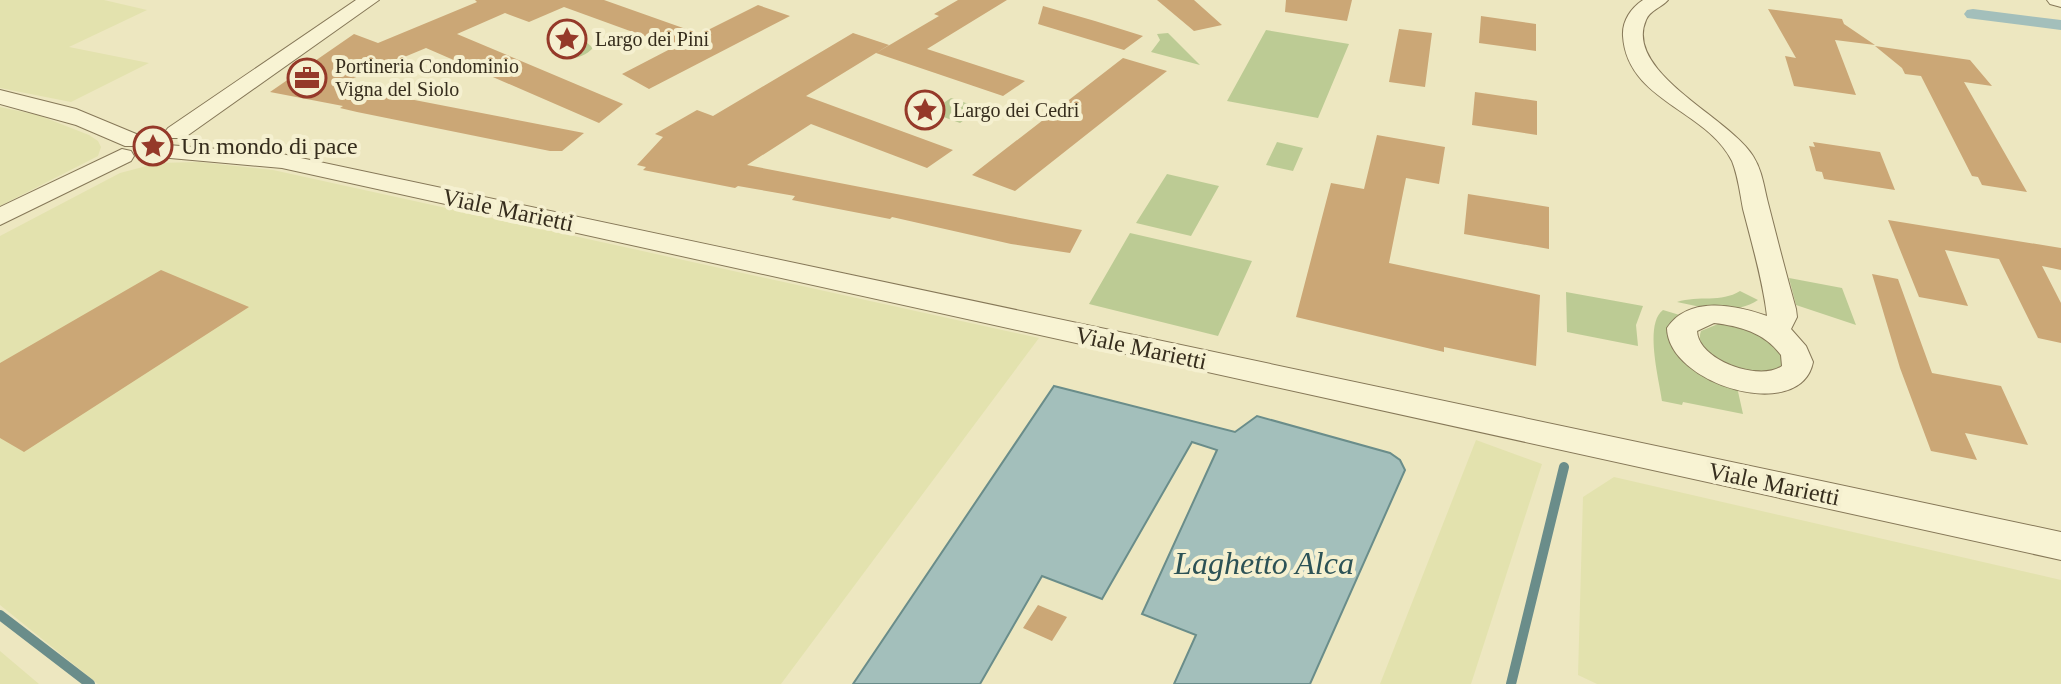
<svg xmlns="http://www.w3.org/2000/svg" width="2061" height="684" viewBox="0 0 2061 684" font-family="Georgia,serif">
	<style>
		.farmland { fill: #e3e2ae }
		.green { fill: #bccb94 }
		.water { fill: #a3bfbb; stroke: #6a8d8a; stroke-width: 2 }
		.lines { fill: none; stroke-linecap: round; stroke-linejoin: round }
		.stream { stroke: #6a8d8a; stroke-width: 10 }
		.canal { fill: #a3bfbb; fill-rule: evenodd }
		.building { fill: #cba776 }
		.minor-casing { stroke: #867858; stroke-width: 2 }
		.minor { fill: #f8f3d3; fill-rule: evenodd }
		.labels { text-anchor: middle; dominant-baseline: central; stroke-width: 8; stroke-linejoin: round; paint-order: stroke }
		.far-poi-label { font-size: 20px; fill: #362d1d; stroke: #f5f0d0; text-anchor: start }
		.poi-label { font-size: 24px; fill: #362d1d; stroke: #f5f0d0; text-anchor: start }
		.street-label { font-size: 24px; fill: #362d1d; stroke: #f5f0d0 }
		.near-water-label { font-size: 32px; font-style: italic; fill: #2c5256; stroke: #f5f0d0 }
	</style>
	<rect width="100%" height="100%" fill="#ede7c0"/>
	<path class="farmland" d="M0,0H104L147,10L69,47L149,63L71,102L0,88Z
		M0,107L38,115L89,135L98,141L101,147L98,156L0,206Z
		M199,162L273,170L1039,338L781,684H98L0,605V236L120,173L158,163Z
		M1476,440L1542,464L1471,684H1380Z
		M1614,477L2061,580V684H1597L1578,675L1583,497Z
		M0,651L39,684H0Z"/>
	<path class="green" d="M1266,30L1349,44L1318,118L1227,101Z
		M1168,33L1200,65L1151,52L1160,40L1157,34Z
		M572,41H585L593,48C583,59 564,63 551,53L559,44Z
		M951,98L981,108L960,123L930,112Z
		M1277,142L1303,148L1293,171L1266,165Z
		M1167,174L1219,186L1191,236L1136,223Z
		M1130,233L1252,261L1218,336L1089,304Z
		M1789,278L1842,288L1856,325L1796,305Z
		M1740,291L1758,300C1733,316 1705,308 1677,302C1699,295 1721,303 1740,291Z
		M1566,292L1643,306L1636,325L1638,346L1567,332Z
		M1663,310L1683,316L1677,322L1737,387L1743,414L1683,402L1682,405L1662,401C1659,379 1644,324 1663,310Z
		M1718,324L1746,327L1780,349L1783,365C1763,386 1690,360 1701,331Z"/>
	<path class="water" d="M1054,386L1235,432L1257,416L1390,453L1400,460L1405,470L1310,684H1174L1196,635L1142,614L1217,450L1192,442L1102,599L1042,576L980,684H853Z"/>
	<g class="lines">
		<path class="stream" d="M0,615L90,684
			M1511,684L1564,467"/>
		<path class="canal" d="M1973,9L2061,20V30L1967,18L1964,14L1967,10Z"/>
	</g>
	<path class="building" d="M475,0H604L700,34L758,5L790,16L649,89L622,74L674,47L564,7L529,22L505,13L457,34L623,104L599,123L426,48L337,85L584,133L562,151H550L357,112L340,108L343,106L270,92L354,34L378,43L477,2Z
		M958,0H1007L927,49L1025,81L1003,96L876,53L939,16L934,14Z
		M1157,0H1194L1222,25L1194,31Z
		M1286,0H1352L1347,21L1285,12Z
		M1043,6L1095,21L1143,36L1124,50L1038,24Z
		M1768,9L1842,19L1844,24L1875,45L1835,40L1856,95L1794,86L1785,56L1796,58Z
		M1481,16L1536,24V51L1479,43Z
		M1399,29L1432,33L1425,87L1389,82Z
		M853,33L889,45L806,96L953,150L927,168L811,124L747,165L1082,230L1070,253L1011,244L892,217L890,219L792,200L795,196L738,186L735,188L643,170L646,167L637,165L663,137L655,134L697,110L713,116Z
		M1875,46L1970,60L1992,86L1964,82L2027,192L1982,185L1978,177L1972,176L1921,76L1905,74L1902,68Z
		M1123,58L1167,71L1015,191L972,175Z
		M1475,92L1537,101V135L1472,125Z
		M1377,135L1445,147L1439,184L1406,178L1389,263L1540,295L1536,366L1444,347V352L1296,317L1331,183L1364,189Z
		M1813,142L1880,152L1895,190L1824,179L1822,172L1816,171L1809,146L1815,147Z
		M1468,194L1549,207V249L1464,234Z
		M1888,220L2061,248V270L2042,266L2061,303V343L2038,338L1999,259L1945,250L1968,306L1919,297Z
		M161,270L249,307L24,452L0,438V363Z
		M1872,274L1898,279L1932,373L2001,386L2028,445L1965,433L1977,460L1931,451L1900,368Z
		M1038,605L1067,617L1052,641L1023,628Z"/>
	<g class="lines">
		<g class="minor-casing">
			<path id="minor" d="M356,0H379L184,138H168L164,133L168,128Z
				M1643,0H1668C1661,8 1650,10 1646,20C1623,72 1730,118 1753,156C1762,170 1764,187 1768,203C1777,238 1786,274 1796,309L1797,317L1791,329L1806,346L1813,362C1801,424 1668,385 1667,328C1689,295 1736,305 1767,316C1763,281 1752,244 1743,209C1740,193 1738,176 1732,161C1707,110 1627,101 1623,36C1622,21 1631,8 1643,0ZM1714,323C1740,326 1765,333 1781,355L1782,366C1759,382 1698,360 1697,331Z
				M2047,0H2061V7L2050,4Z
				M0,90L76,109L141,136L145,141L141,146H125L76,125L0,104Z
				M168,145L282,154L2061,532V560L282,168L159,157L156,152L159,147Z
				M122,149L131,151L134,156L131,161L0,225V207Z"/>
		</g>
		<use href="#minor" class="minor"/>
	</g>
	<defs>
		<g id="sight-ring" transform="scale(2)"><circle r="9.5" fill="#f5f0d0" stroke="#953929" stroke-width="1.5"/><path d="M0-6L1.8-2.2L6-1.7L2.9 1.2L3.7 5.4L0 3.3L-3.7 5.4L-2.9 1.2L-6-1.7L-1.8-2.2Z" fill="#953929"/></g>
		<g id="office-ring" transform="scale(2)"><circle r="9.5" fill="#f5f0d0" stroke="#953929" stroke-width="1.5"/><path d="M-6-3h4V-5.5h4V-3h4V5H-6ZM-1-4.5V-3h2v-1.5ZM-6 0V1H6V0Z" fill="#953929"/></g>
	</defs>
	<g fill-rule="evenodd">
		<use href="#sight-ring" x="567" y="39"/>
		<use href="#office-ring" x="307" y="78"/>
		<use href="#sight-ring" x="925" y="110"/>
		<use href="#sight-ring" x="153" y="146"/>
	</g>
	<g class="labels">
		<g class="far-poi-label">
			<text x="595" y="39">Largo dei Pini</text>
			<text x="335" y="66">Portineria Condominio<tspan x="335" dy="23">Vigna del Siolo</tspan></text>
			<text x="953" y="110">Largo dei Cedri</text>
		</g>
		<g class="poi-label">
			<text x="181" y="146">Un mondo di pace</text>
		</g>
		<g class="street-label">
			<text transform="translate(508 210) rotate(12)">Viale Marietti</text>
			<text transform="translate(1141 348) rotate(12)">Viale Marietti</text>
			<text transform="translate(1774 484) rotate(12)">Viale Marietti</text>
		</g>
		<g class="near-water-label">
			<text x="1264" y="563">Laghetto Alca</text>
		</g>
	</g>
</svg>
